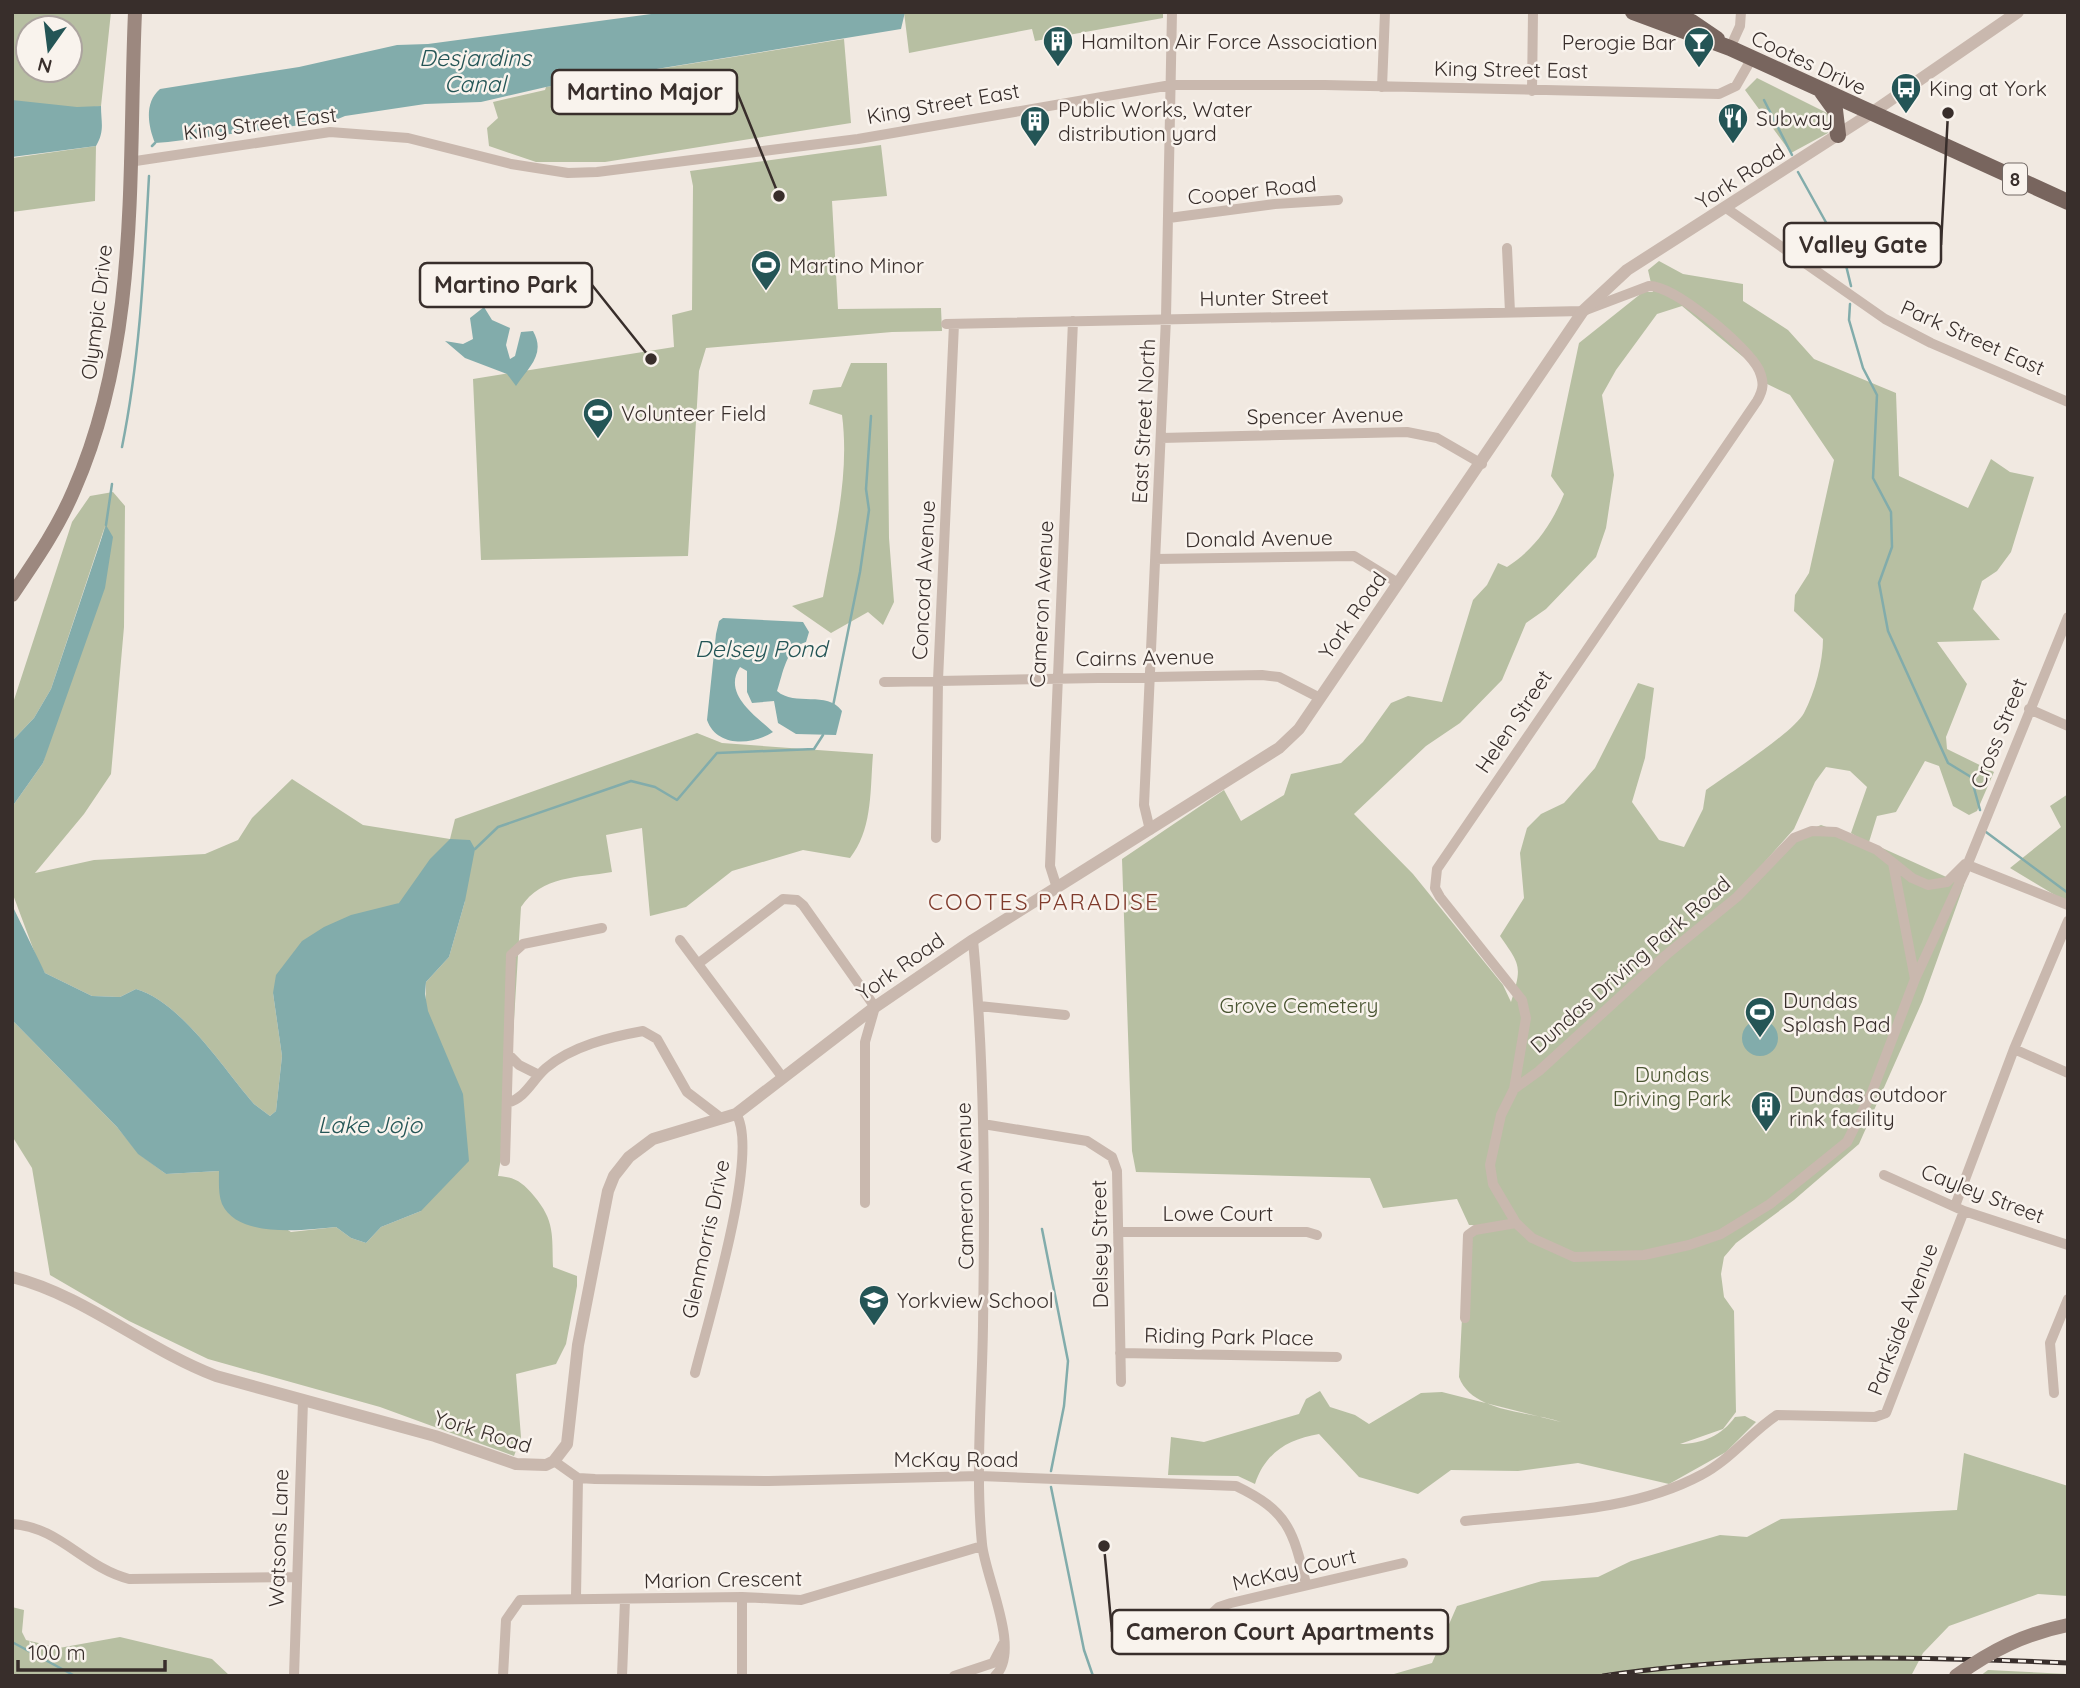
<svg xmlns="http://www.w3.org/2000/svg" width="2080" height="1688" viewBox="0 0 2080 1688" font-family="Quicksand,sans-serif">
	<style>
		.green { fill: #b7bfa2; fill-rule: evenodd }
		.water { fill: #82acab }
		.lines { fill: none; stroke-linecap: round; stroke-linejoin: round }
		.stream { stroke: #82acab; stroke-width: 2.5 }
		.minor { stroke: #c9b8ae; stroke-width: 10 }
		.tertiary { stroke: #c9b8ae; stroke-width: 12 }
		.secondary { stroke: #9c887f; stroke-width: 14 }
		.primary { stroke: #78655e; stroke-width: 16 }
		.rail-casing { stroke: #382e2b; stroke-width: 5 }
		.rail { stroke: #f9f3ed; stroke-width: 2.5; stroke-dasharray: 8; stroke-linecap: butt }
		.secondary-bridge { stroke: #9c887f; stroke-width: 14 }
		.labels { text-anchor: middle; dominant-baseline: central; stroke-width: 5; stroke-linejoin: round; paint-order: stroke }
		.shield { fill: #f9f3ed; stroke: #726965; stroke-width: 2 }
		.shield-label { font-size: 19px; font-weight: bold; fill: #382e2b }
		.poi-label { font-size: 21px; fill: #382e2b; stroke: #f9f3ed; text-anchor: start }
		.street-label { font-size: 21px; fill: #382e2b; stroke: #f9f3ed }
		.park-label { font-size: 21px; fill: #495431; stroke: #f9f3ed }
		.water-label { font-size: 23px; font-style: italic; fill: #245556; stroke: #f9f3ed }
		.neighbourhood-label { font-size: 23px; letter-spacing: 2px; fill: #7f3b2c; stroke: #f9f3ed }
		.leader { fill: none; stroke: #382e2b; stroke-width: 2.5 }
		.callout-dot { fill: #382e2b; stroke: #f9f3ed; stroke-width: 2.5 }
		.callout { fill: #f9f3ed; stroke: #382e2b; stroke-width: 2.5 }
		.callout-label { font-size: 23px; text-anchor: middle; font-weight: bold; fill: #382e2b }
	</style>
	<rect width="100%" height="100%" fill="#f1e9e1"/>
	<path class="green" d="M12,12H111L101,106L12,119ZM28,28H70V70H28Z
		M904,12H1163V18L1035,41L1032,29L909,53Z
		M844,39L851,123L605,162H536L489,146L487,128L498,118L493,102L545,90L546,87Z
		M1757,78L1827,113L1831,120L1828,133L1791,153L1745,90Z
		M881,145L887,196L832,201L838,309L941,308L942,331L892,332L706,348L699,371L688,556L481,560L473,379L674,347L672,315L692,310L693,186L690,171Z
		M96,146L95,201L12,212V158Z
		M1659,261L1683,274L1743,284V301L1788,330L1814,359L1896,393L1899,476L1968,508L1991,459L2010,472L2034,477L2011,552L1997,571L1982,581L1973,609L2000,640L1937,642L1967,684L1946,737L1947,749L1994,772L1977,811L1969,815L1953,806L1939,766L1925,761L1896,812L1877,816L1869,842L1964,885L1922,1002L1859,1144L1794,1200L1736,1243L1724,1257L1721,1274L1724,1297L1734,1311L1736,1412L1723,1429L1680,1444C1703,1444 1722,1435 1735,1417L1745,1416L1756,1422L1726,1452L1669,1484L1578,1463L1518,1471L1451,1470L1418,1494L1359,1477L1319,1434C1288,1439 1265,1453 1255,1484L1238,1476L1168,1475L1171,1437L1204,1442L1299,1414L1306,1399L1320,1391L1330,1407L1355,1415L1369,1424L1421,1393L1442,1392L1561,1422C1530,1411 1472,1413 1459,1377L1466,1238L1476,1225H1469L1457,1199L1383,1208L1370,1178L1136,1172L1132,1151L1122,859L1224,790L1241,821L1284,795L1291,774L1341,763L1363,742L1391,703L1408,696L1442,702L1473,600L1487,585L1498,563L1507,567C1535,549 1552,524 1564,494L1551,476L1579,343L1643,292H1653L1648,270ZM1682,306L1754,366L1763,382L1790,395L1834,460L1809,573L1795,595L1794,611L1823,639C1823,662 1815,692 1804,713C1794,732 1727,775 1706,790L1703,809L1684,847L1659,840L1632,802L1645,758L1654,688L1638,683L1595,768L1564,803L1541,814L1527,828L1520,853L1524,898L1500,936C1521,966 1522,966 1511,1002L1503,985L1413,874L1354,814L1426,746L1460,723L1502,680L1526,623L1546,609L1596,557L1606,528L1614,475L1602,395L1616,370L1657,314ZM1826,767L1850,771L1867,787L1851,833L1862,840L1821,825L1795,836L1762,865L1794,829L1815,782Z
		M851,363H887L889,538L894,602L883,625L868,612L831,633L792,606L823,597C834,536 850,476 842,415L809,404L813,390L841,387Z
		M113,492L125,506L124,627L111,774L84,814L35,873L94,860L205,854L238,840L252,818L292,779L363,825L450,839L455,819L697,733L722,743L873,754C870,789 873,829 850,858L803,850L732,871L686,907L650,916L642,828L606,835L612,872C578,878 542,875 521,907L508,1117L498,1176C515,1177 522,1182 534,1196C555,1221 552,1235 553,1267L577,1276V1286L566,1344L556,1364L516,1374L521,1437L514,1456L380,1407L208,1359L129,1321L50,1275L32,1168L12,1136V1020L117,1127L139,1154L166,1174L219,1171V1187L291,1232L336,1227L351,1238L366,1243L381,1227L421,1211L426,982L449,957L465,901L399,903L273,993L282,1056L276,1111L270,1116L254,1104C223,1068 181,1002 136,989L120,997L92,996L45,973L37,959L12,892V807L43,763L105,526L51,689L34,718L12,741L13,703L72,522L90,496Z
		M2068,794V903L2010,868L2061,827L2050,806Z
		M1964,1453L2068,1486V1596L2038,1594L1949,1626L1923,1653L1911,1676H1387L1432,1663L1457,1606L1542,1581L1598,1577L1631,1561L1720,1535L1747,1537L1781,1519L1957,1510Z
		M12,1607L24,1610L22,1632L26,1640L59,1648L120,1637L212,1659L230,1676H12Z
		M1988,1670L2068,1674V1676H1980Z"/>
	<path class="water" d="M666,12H905L901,29L546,87L481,102L425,104L345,116L333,121L168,142L155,143C148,125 144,103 160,89L299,67L397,45L428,44Z
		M12,100L77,107L101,106C101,122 105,131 96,146L12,157Z
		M484,307L492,320L510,328L506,345L510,359L515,356L521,332L533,331C546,354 529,367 516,386L507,374L465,358L445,341L463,344L473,339L470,318Z
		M106,525L113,537L105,588L43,763L12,807V741L34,718L51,689Z
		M723,618L803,622L809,632L806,642C786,647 783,674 777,691C795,707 827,690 842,711L836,735L796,734L778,723L774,701L752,703L747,692V671L740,667C722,694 756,716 773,732C753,745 717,748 707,720L716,634L719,621Z
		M450,839L470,840L475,849L465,901L449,957L426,982L425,994L428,1011L463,1094L469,1161L421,1211L381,1227L366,1243L351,1238L336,1227C305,1230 238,1239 222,1204C218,1194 219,1181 219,1171L166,1174L138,1154L117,1127L12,1020V905L45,973L92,996L120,997L136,989C181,1002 223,1068 254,1104L270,1116L276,1111L282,1056L273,993L276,975L302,941L324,927L351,915L399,903L430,859Z
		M1742 1038a18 18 0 1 1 36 0a18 18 0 1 1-36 0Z"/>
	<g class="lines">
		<path class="stream" d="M1764,100L1792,155
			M152,146L155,143
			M1798,172L1843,253L1851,286
			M1850,304L1849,320L1863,368L1877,395L1873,478L1891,512L1892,547L1879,583L1888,631L1948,763L1971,777L1980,810
			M122,447C140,358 144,267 149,176
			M106,525L112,484
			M833,706L860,572L869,510L866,489L871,416
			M1986,832L2068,893
			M475,849L498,827L631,781L655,787L677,800L717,753L814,749L823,735
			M1042,1229L1068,1361L1064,1406L1051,1471
			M1051,1487L1084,1650L1093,1676
			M12,1642L75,1676"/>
		<path class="minor" d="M1730,48L1740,26L1741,12
			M1382,87L1385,12
			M1532,91L1533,12
			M129,162L330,132L408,138L511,164L568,173L597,172L858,139L1171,85H1325L1719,94L1736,86L1752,58
			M1726,208L1885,319L1931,343L2068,402
			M1169,218L1275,204L1338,200
			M1507,248L1510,312
			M946,324L1583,311L1649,286C1674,285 1748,347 1759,370C1764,382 1764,389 1757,401L1437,869L1435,888L1440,897L1522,1000L1526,1018L1514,1089
			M1161,438L1407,432L1437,438L1482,464
			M1155,559L1354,556L1398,583
			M884,682L1262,675L1279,677L1318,697
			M2029,709L2068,726
			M1150,830L1144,805L1166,318L1172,12
			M936,838L938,680L954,324
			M1893,863L1915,979
			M1965,864L1947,882L1928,885L1912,878L1877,850L1836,832L1812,831L1794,838L1737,897L1666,955L1539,1071L1514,1089L1501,1115L1490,1165L1493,1184L1516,1223L1532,1238L1574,1257L1644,1255L1689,1245L1721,1234L1770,1204L1847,1142L1872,1092L1915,979L1964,873L2068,617
			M1965,864L2068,905
			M1057,888L1050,866L1073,321
			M680,940L783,1078
			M973,940C985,1068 985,1197 983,1326C982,1398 975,1472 982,1544C985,1577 1022,1651 995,1676
			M699,963L783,899L797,900L803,905L875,1007L865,1042V1203
			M979,1006L1065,1015
			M2014,1049L2068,1073
			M508,1054L519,1065L539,1075
			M507,1103C526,1098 532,1080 546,1068C572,1046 610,1037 643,1031L657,1039L687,1092L721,1118
			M983,1124L1087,1141L1112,1157L1117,1171L1121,1382
			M505,1161L511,955L523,944L602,928
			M1884,1175L1964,1211L2068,1245
			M1955,1206L2014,1049L2068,921
			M1118,1232H1307L1317,1235
			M1465,1318L1468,1235L1475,1230L1516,1223
			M1120,1353L1337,1357
			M695,1373C707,1324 761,1151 736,1114
			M2054,1393L2050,1343L2068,1299
			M554,1461L578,1478L595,1479L769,1481L980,1476L1236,1486C1288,1511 1293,1530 1306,1584
			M1465,1521C1543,1512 1630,1513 1701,1475C1730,1460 1750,1433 1777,1415L1875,1417L1886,1413L1964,1211
			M12,1524C60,1527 83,1567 129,1579L296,1577
			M576,1597L578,1478
			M742,1597V1676
			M1200,1625L1219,1607L1231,1603L1403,1563
			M294,1676L303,1401
			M503,1676L506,1620L520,1600L742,1597L801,1600L982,1546
			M622,1676L625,1600
			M954,1676L993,1663L1003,1644"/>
		<path class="tertiary" d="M12,1277C86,1296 145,1349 216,1376L435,1436L516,1464L546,1465L554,1461L567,1444L578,1345L608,1191L614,1176L629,1157L653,1139L736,1114L875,1007L973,940L1279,748L1299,729L1583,311L1627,270L1870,114L2018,12"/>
		<path class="secondary" d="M12,595C35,561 58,528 74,490C140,340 128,172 135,12"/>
		<path class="primary" d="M1633,12L1730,48L2068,202
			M1669,12L1692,22L1717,39
			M1822,92L1835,110L1838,135"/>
		<g class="rail-casing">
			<path id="rail" d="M1603,1676C1758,1653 1911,1656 2068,1663"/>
		</g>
		<use href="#rail" class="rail"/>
		<path class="secondary-bridge" d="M1956,1676C1992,1650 2024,1634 2068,1625"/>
	</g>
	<defs>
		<g id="building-pin" transform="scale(1.575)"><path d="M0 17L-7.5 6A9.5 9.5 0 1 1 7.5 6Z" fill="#245556" stroke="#f9f3ed"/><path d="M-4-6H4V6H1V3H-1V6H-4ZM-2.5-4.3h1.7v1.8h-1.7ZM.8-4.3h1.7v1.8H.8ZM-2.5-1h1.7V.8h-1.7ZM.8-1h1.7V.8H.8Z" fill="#fff"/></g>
		<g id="bar-pin" transform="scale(1.575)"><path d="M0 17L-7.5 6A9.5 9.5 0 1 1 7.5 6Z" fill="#245556" stroke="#f9f3ed"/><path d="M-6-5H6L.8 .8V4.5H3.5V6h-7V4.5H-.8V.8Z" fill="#fff"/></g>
		<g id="bus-pin" transform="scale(1.575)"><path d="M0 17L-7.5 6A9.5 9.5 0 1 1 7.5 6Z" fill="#245556" stroke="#f9f3ed"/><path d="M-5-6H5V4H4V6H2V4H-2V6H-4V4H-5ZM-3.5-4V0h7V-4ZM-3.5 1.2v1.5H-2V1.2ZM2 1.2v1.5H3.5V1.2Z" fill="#fff"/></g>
		<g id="restaurant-pin" transform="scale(1.575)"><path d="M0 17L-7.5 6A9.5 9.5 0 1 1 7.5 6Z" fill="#245556" stroke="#f9f3ed"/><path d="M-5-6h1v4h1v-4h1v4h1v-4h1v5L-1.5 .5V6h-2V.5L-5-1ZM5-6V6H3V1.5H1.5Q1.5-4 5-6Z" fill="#fff"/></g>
		<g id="stadium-pin" transform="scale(1.575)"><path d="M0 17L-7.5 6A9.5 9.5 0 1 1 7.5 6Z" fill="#245556" stroke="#f9f3ed"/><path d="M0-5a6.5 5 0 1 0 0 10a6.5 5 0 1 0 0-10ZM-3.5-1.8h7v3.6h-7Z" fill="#fff"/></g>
		<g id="school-pin" transform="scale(1.575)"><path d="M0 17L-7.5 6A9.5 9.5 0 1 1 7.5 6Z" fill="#245556" stroke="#f9f3ed"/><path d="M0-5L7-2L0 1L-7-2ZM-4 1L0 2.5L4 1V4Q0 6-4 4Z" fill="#fff"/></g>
	</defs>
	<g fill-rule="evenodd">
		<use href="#building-pin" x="1058" y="41"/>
		<use href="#bar-pin" x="1699" y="42"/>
		<use href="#bus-pin" x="1906" y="88"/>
		<use href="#restaurant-pin" x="1733" y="118"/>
		<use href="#building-pin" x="1035" y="121"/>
		<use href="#stadium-pin" x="766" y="265"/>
		<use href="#stadium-pin" x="598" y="413"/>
		<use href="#stadium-pin" x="1760" y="1012"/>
		<use href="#building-pin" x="1766" y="1106"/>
		<use href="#school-pin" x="874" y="1300"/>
	</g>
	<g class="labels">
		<rect class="shield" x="2003" y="163.5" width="24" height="31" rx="5"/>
		<g class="shield-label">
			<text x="2015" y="179">8</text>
		</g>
		<g class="poi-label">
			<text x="1081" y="41">Hamilton Air Force Association</text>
			<text x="1676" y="42" text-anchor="end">Perogie Bar</text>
			<text x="1929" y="88">King at York</text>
			<text x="1058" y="109">Public Works, Water<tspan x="1058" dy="24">distribution yard</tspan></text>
			<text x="1756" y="118">Subway</text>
			<text x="789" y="265">Martino Minor</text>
			<text x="621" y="413">Volunteer Field</text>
			<text x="1783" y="1000">Dundas<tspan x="1783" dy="24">Splash Pad</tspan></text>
			<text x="1789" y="1094">Dundas outdoor<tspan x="1789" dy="24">rink facility</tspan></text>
			<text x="897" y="1300">Yorkview School</text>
		</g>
		<g class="street-label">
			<text transform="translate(1809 62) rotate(25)">Cootes Drive</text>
			<text transform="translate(1511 69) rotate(1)">King Street East</text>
			<text transform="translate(943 103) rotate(-10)">King Street East</text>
			<text transform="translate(260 123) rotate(-7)">King Street East</text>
			<text transform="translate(1740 176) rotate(-33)">York Road</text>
			<text transform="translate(1252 190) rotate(-6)">Cooper Road</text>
			<text transform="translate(1264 297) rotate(-1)">Hunter Street</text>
			<text transform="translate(96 312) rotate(-83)">Olympic Drive</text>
			<text transform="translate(1973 337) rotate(24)">Park Street East</text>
			<text transform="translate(1325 415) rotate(-1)">Spencer Avenue</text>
			<text transform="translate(1143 421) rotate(-87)">East Street North</text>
			<text transform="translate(1259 538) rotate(-1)">Donald Avenue</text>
			<text transform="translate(923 580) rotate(-87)">Concord Avenue</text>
			<text transform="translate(1041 604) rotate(-87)">Cameron Avenue</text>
			<text transform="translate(1352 615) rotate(-55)">York Road</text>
			<text transform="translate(1145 657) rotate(-1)">Cairns Avenue</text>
			<text transform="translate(1513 721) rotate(-56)">Helen Street</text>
			<text transform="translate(1998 733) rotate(-68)">Cross Street</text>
			<text transform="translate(1630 964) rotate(-41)">Dundas Driving Park Road</text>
			<text transform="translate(900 966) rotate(-35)">York Road</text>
			<text transform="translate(964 1186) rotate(-91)">Cameron Avenue</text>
			<text transform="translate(1983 1193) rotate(21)">Cayley Street</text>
			<text x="1218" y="1213">Lowe Court</text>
			<text transform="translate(705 1239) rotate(-78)">Glenmorris Drive</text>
			<text transform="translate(1099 1244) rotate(-91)">Delsey Street</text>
			<text transform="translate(1902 1319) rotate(-69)">Parkside Avenue</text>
			<text transform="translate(1229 1336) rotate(1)">Riding Park Place</text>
			<text transform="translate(483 1431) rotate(17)">York Road</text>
			<text x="956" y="1459">McKay Road</text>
			<text transform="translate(278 1538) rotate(-88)">Watsons Lane</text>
			<text transform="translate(1294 1569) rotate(-13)">McKay Court</text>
			<text transform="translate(723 1579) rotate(-1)">Marion Crescent</text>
		</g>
		<g class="park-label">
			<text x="1299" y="1005">Grove Cemetery</text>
			<text x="1672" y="1074">Dundas<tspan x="1672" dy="24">Driving Park</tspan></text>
		</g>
		<g class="water-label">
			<text x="475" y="57">Desjardins<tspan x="475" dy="26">Canal</tspan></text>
			<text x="761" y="648">Delsey Pond</text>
			<text x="370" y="1124">Lake Jojo</text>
		</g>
		<g class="neighbourhood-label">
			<text x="1044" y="901">COOTES PARADISE</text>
		</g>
	</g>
	<path class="leader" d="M779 196L737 92M1948 113L1941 245M651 359L592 285M1104 1546L1112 1632"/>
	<g class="callout-dot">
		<circle cx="779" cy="196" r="7"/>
		<circle cx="1948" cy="113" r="7"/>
		<circle cx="651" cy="359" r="7"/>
		<circle cx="1104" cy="1546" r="7"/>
	</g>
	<g class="callout">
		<rect x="552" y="70" width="185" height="44" rx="7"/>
		<rect x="1784" y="223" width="157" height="44" rx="7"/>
		<rect x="420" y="263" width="172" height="44" rx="7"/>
		<rect x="1112" y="1610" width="336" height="44" rx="7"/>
	</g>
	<g class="callout-label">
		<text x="645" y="100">Martino Major</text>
		<text x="1863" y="253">Valley Gate</text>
		<text x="506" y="293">Martino Park</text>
		<text x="1280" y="1640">Cameron Court Apartments</text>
	</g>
	<rect width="2080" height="1688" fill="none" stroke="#382e2b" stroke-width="28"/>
	<g transform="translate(49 49) rotate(194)"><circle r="33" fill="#f9f3ed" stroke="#aca49f" stroke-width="2"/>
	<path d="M0-5L12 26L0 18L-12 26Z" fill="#245556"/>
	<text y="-10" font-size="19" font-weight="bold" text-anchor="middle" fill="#382e2b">N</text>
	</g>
	<path d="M18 1660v10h147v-10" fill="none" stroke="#382e2b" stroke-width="3.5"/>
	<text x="28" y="1660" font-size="21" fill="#382e2b" stroke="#f9f3ed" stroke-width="5" paint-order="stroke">100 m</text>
</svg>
